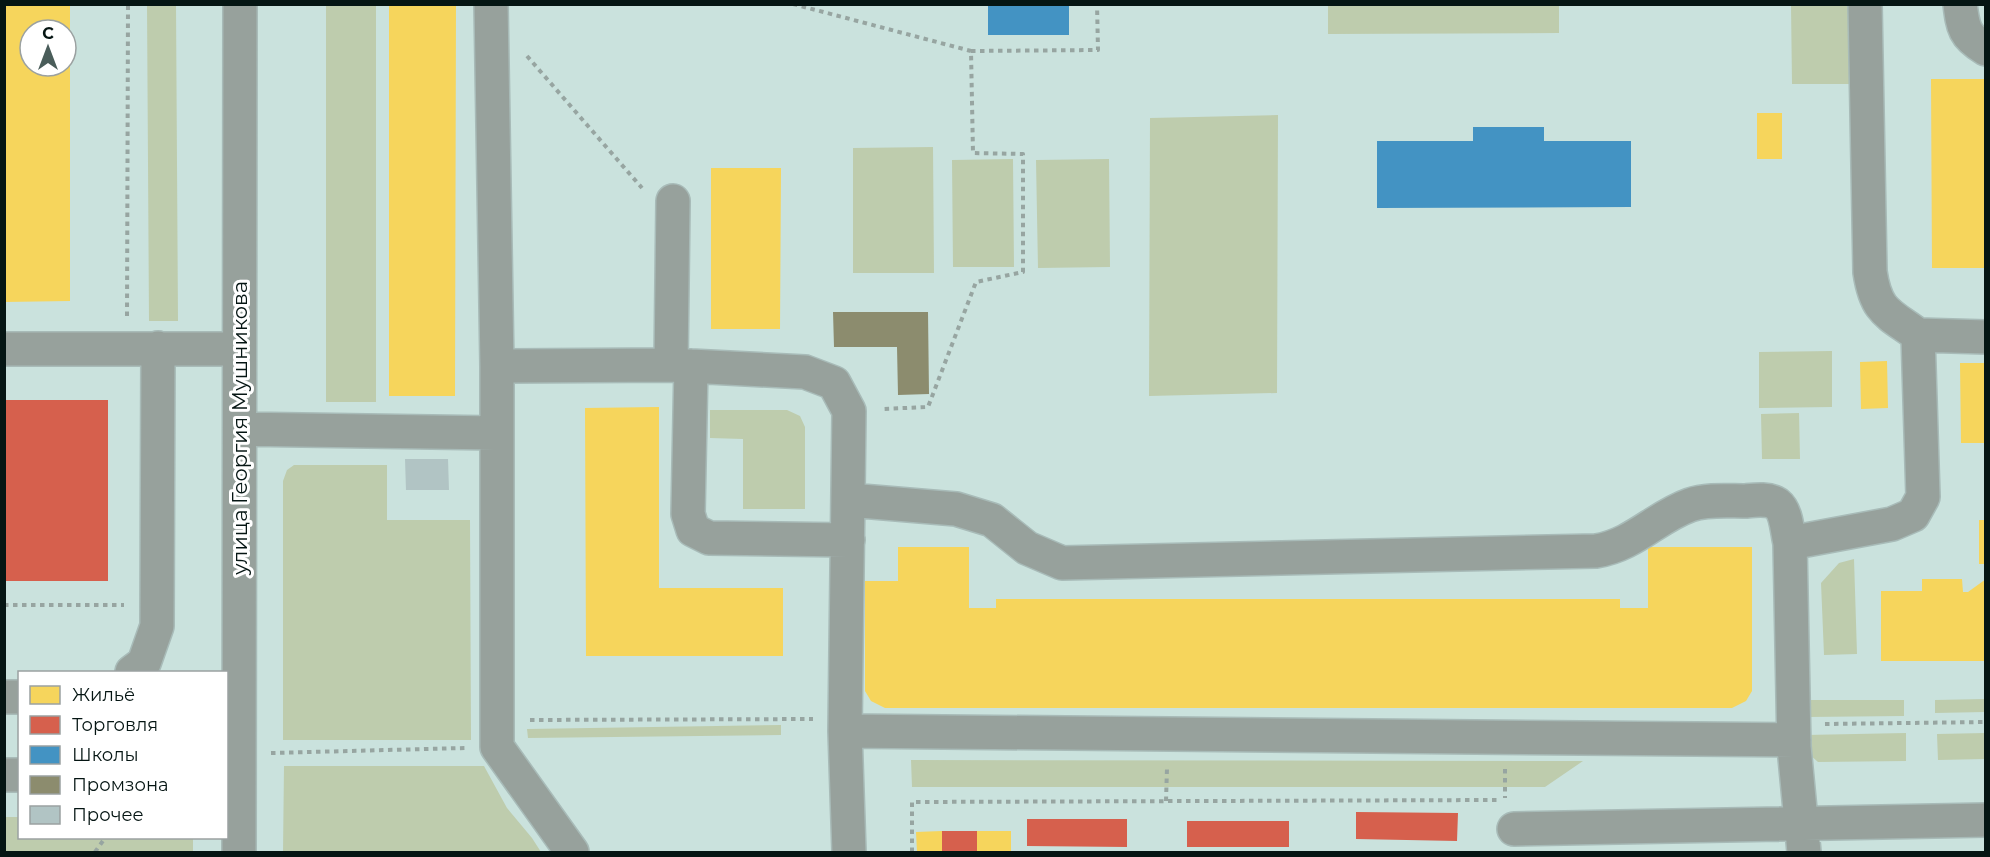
<svg xmlns="http://www.w3.org/2000/svg" width="1990" height="857" viewBox="0 0 1990 857" font-family="Montserrat,sans-serif">
	<style>
		.green { fill: #beccad }
		.homes { fill: #f6d55c; fill-rule: evenodd }
		.shops { fill: #d6604d }
		.schools { fill: #4393c3 }
		.industry { fill: #8c8c6e }
		.building { fill: #b1c4c4 }
		.lines { fill: none; stroke-linecap: round; stroke-linejoin: round }
		.minor-casing { stroke: #a8bbb8; stroke-width: 36 }
		.path { stroke: #97a5a1; stroke-width: 4; stroke-dasharray: 4.5 4.5; stroke-linecap: butt }
		.minor { stroke: #97a19c; stroke-width: 33 }
		.labels { text-anchor: middle; dominant-baseline: central; stroke-width: 6; stroke-linejoin: round; paint-order: stroke }
		.street-label { font-size: 21px; fill: #051513; stroke: #fff }
	</style>
	<rect width="100%" height="100%" fill="#cae2dd"/>
	<path class="green" d="M147,5H176L178,321H149Z
		M326,5H376V402H326Z
		M1328,5H1559V33L1328,34Z
		M1791,5H1858V84H1792Z
		M1278,115L1277,393L1149,396L1150,118Z
		M933,147L934,273H853V148Z
		M1013,159L1014,267H953L952,160Z
		M1109,159L1110,267L1038,268L1036,160Z
		M1832,351V407L1759,408V352Z
		M710,410H787L800,416L805,427V509H743V439L710,438Z
		M1799,413L1800,459H1762L1761,414Z
		M294,465H387V520H470L471,740H283V481L287,470Z
		M1854,559L1857,654L1824,655L1821,583L1839,563Z
		M1985,699V712L1935,713V700Z
		M1807,700H1904V716L1807,717Z
		M781,725V735L528,738L527,729Z
		M1906,733V761L1818,762L1809,754L1805,735Z
		M1985,733V759L1938,760L1937,734Z
		M911,760L1583,761L1545,787H912Z
		M284,766H484L507,808L532,838L541,852H283Z
		M5,817H19L20,838H193V852H5Z"/>
	<path class="homes" d="M4,4H70V301L4,302ZM30,30H66V66H30Z
		M389,4H456L455,396H389Z
		M1931,79H1986V268H1932Z
		M1757,113H1782V159H1757Z
		M711,168H781L780,329H711Z
		M1887,361L1888,408L1861,409L1860,362Z
		M1960,363H1986V443H1961Z
		M659,407V588H783V656H586L585,408Z
		M1979,520H1986V564H1979Z
		M898,547H969V608H996V599H1620V608H1648V547H1752V691L1746,701L1732,708H885L871,701L865,691V581H898Z
		M1922,579H1962L1963,592H1968L1986,579V661H1881V591H1922Z
		M942,831V852H917L916,832Z
		M977,831H1011V852H977Z"/>
	<path class="shops" d="M4,400H108V581H4Z
		M1356,812L1458,813L1457,841L1356,839Z
		M1027,819H1127V847L1027,846Z
		M1187,821H1289V847H1187Z
		M942,831H977V852H942Z"/>
	<path class="schools" d="M988,5H1069V35H988Z
		M1473,127H1544V141H1631V207L1377,208V141H1473Z"/>
	<path class="industry" d="M833,312H928L929,394L898,395L897,347H834Z"/>
	<path class="building" d="M405,459H448L449,490H406Z"/>
	<g class="lines">
		<g class="minor-casing">
			<path id="minor" d="M491,4L497,366V747L572,852
				M1865,4L1870,272C1876,312 1888,313 1918,335
				M1960,4C1963,28 1964,36 1986,49
				M4,349H238
				M671,365L673,201
				M497,366L671,365L805,372L834,383L849,411L845,731L849,852
				M691,366L688,514L693,530L709,538L848,540
				M240,429L496,433
				M849,500L956,509L992,520L1027,548L1062,563L1596,551C1634,545 1656,517 1690,505C1707,499 1728,501 1745,501C1755,500 1768,498 1777,504C1787,512 1787,532 1790,543
				M132,672L144,663L157,626L158,348
				M4,697H20
				M845,731L1794,740
				M4,775H20
				M1514,829L1986,820
				M239,852C238,570 238,287 240,4
				M1804,852L1794,747L1790,543L1892,524L1913,515L1923,497L1918,335L1986,337"/>
		</g>
		<path class="path" d="M793,4L971,51L973,153L1023,154V272L976,282L928,407L882,409
			M971,51L1098,50L1097,4
			M527,56L642,188
			M127,316L128,4
			M4,605H124
			M530,720L813,719
			M1825,724L1986,722
			M271,753L465,748
			M1505,769V798
			M1166,801L1167,768
			M95,852L105,838
			M912,852V802L1497,800"/>
		<use href="#minor" class="minor"/>
	</g>
	<g class="labels">
		<g class="street-label">
			<text transform="translate(239 428) rotate(-90)">улица Георгия Мушникова</text>
		</g>
	</g>
	<rect width="1990" height="857" fill="none" stroke="#051513" stroke-width="12"/>
	<rect x="18" y="671" width="210" height="168" fill="#ffffff" stroke="#9ba1a1" stroke-width="1.5"/>
	<rect x="30" y="686" width="30" height="18" fill="#f6d55c" stroke="#9ba1a1" stroke-width="1.5"/>
	<text x="72" y="701" font-size="18" fill="#051513">Жильё</text>
	<rect x="30" y="716" width="30" height="18" fill="#d6604d" stroke="#9ba1a1" stroke-width="1.5"/>
	<text x="72" y="731" font-size="18" fill="#051513">Торговля</text>
	<rect x="30" y="746" width="30" height="18" fill="#4393c3" stroke="#9ba1a1" stroke-width="1.5"/>
	<text x="72" y="761" font-size="18" fill="#051513">Школы</text>
	<rect x="30" y="776" width="30" height="18" fill="#8c8c6e" stroke="#9ba1a1" stroke-width="1.5"/>
	<text x="72" y="791" font-size="18" fill="#051513">Промзона</text>
	<rect x="30" y="806" width="30" height="18" fill="#b1c4c4" stroke="#9ba1a1" stroke-width="1.5"/>
	<text x="72" y="821" font-size="18" fill="#051513">Прочее</text>
	<g transform="translate(48 48)"><circle r="28" fill="#ffffff" stroke="#9ba1a1" stroke-width="1.5"/>
	<path d="M0-4.5L10 22L0 15L-10 22Z" fill="#4a5d5a"/>
	<text y="-9" font-size="16" font-weight="bold" text-anchor="middle" fill="#051513">С</text>
	</g>
</svg>
